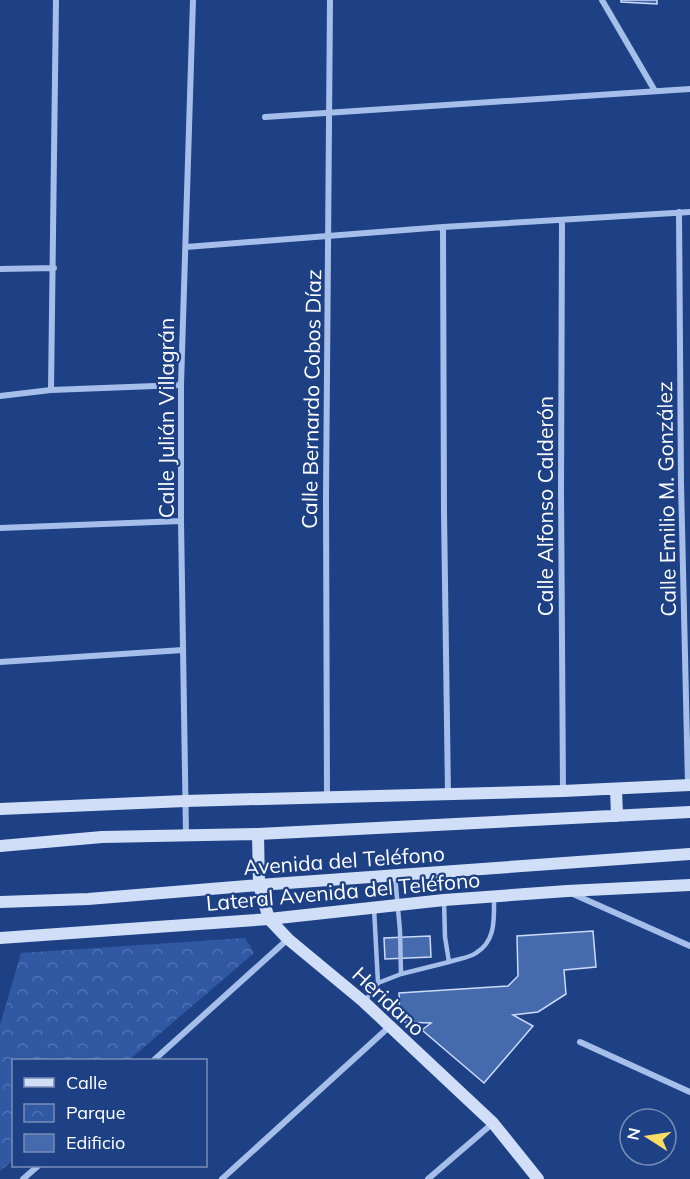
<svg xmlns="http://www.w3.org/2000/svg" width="690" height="1179" viewBox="0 0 690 1179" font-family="Mulish,sans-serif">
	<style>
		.park { fill: url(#park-crowns) }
		.building { fill: #466aae; stroke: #cbdaf8; stroke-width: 1.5 }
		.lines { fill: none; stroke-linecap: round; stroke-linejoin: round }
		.lane { stroke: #a6beea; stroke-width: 4.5 }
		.street { stroke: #a6beea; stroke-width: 6 }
		.secondary { stroke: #d1def8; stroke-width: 12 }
		.labels { text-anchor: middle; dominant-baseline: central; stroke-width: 4.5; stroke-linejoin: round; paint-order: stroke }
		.street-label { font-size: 21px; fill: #fff; stroke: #1e4185 }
	</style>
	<defs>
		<pattern id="park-crowns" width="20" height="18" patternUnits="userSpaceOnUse" patternTransform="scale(1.5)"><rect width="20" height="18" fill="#3159a3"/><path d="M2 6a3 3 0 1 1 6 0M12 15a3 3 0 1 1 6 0" fill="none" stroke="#5072b1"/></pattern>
	</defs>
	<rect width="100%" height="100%" fill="#1e4185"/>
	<path class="park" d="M245,938L254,953L129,1060H14L13,1160L0,1171V1025L21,953Z"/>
	<path class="building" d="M621,0H657V4L621,2Z
		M593,931L596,967L564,970L566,994L538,1012L513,1015L533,1026L484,1083L422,1030L431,1023L400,1022L399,993L508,986L518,976L517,936Z
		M430,936L431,957L385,959L384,938Z"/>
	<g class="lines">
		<path class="lane" d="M374,908L378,983
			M449,962C457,959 469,958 476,953C496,941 494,919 494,898
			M401,974L449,962L445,937L444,900
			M365,1001L378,983L401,974L400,931L395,876"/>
		<path class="street" d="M602,0L655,91
			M265,117L690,89
			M679,212L681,483L688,785
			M562,220L561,491L563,791
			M443,227L444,512L448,794
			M186,247L443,227L690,212
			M0,269L54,268
			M51,390L56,0
			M0,396L51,390L181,385
			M0,528L181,521
			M0,662L183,650
			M327,798L326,497L330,0
			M186,835L181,521V385L193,0
			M573,894L690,946
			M580,1042L690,1092
			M154,1060L288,939
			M23,1179L38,1166
			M222,1179L389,1027
			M428,1179L493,1123"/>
		<path class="secondary" d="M616,789L617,816
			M0,809L185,801L563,791L690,785
			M258,834L259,885L269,919L288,939L364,1002L493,1123L538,1179
			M0,846L102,837L258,834L690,812
			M0,902L88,899L259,885L690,854
			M0,938L269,919L444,900L567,891L690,885"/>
	</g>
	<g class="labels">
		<g class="street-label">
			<text transform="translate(311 399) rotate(-89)">Calle Bernardo Cobos Díaz</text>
			<text transform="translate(166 418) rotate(-90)">Calle Julián Villagrán</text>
			<text transform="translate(666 499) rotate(-91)">Calle Emilio M. González</text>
			<text transform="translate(545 506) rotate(-90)">Calle Alfonso Calderón</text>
			<text transform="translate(344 860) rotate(-4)">Avenida del Teléfono</text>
			<text transform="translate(343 891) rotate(-5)">Lateral Avenida del Teléfono</text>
			<text transform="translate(389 1001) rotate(43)">Heridano</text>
		</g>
	</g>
	<rect x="12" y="1059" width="195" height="108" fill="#1e4185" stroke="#788db6" stroke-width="1.5"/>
	<rect x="24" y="1078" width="30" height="9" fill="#d1def8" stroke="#788db6" stroke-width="1.5"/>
	<text x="66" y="1089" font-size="18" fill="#ffffff">Calle</text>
	<rect x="24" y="1104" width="30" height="18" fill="url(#park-crowns)" stroke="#788db6" stroke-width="1.5"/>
	<text x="66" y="1119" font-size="18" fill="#ffffff">Parque</text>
	<rect x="24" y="1134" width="30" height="18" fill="#466aae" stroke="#788db6" stroke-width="1.5"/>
	<text x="66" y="1149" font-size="18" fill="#ffffff">Edificio</text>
	<g transform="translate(648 1137) rotate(282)"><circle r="28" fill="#1e4185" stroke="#788db6" stroke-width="1.5"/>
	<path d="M0-4.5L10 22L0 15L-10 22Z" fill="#f9dd65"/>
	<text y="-9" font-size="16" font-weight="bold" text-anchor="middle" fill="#ffffff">N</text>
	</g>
</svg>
